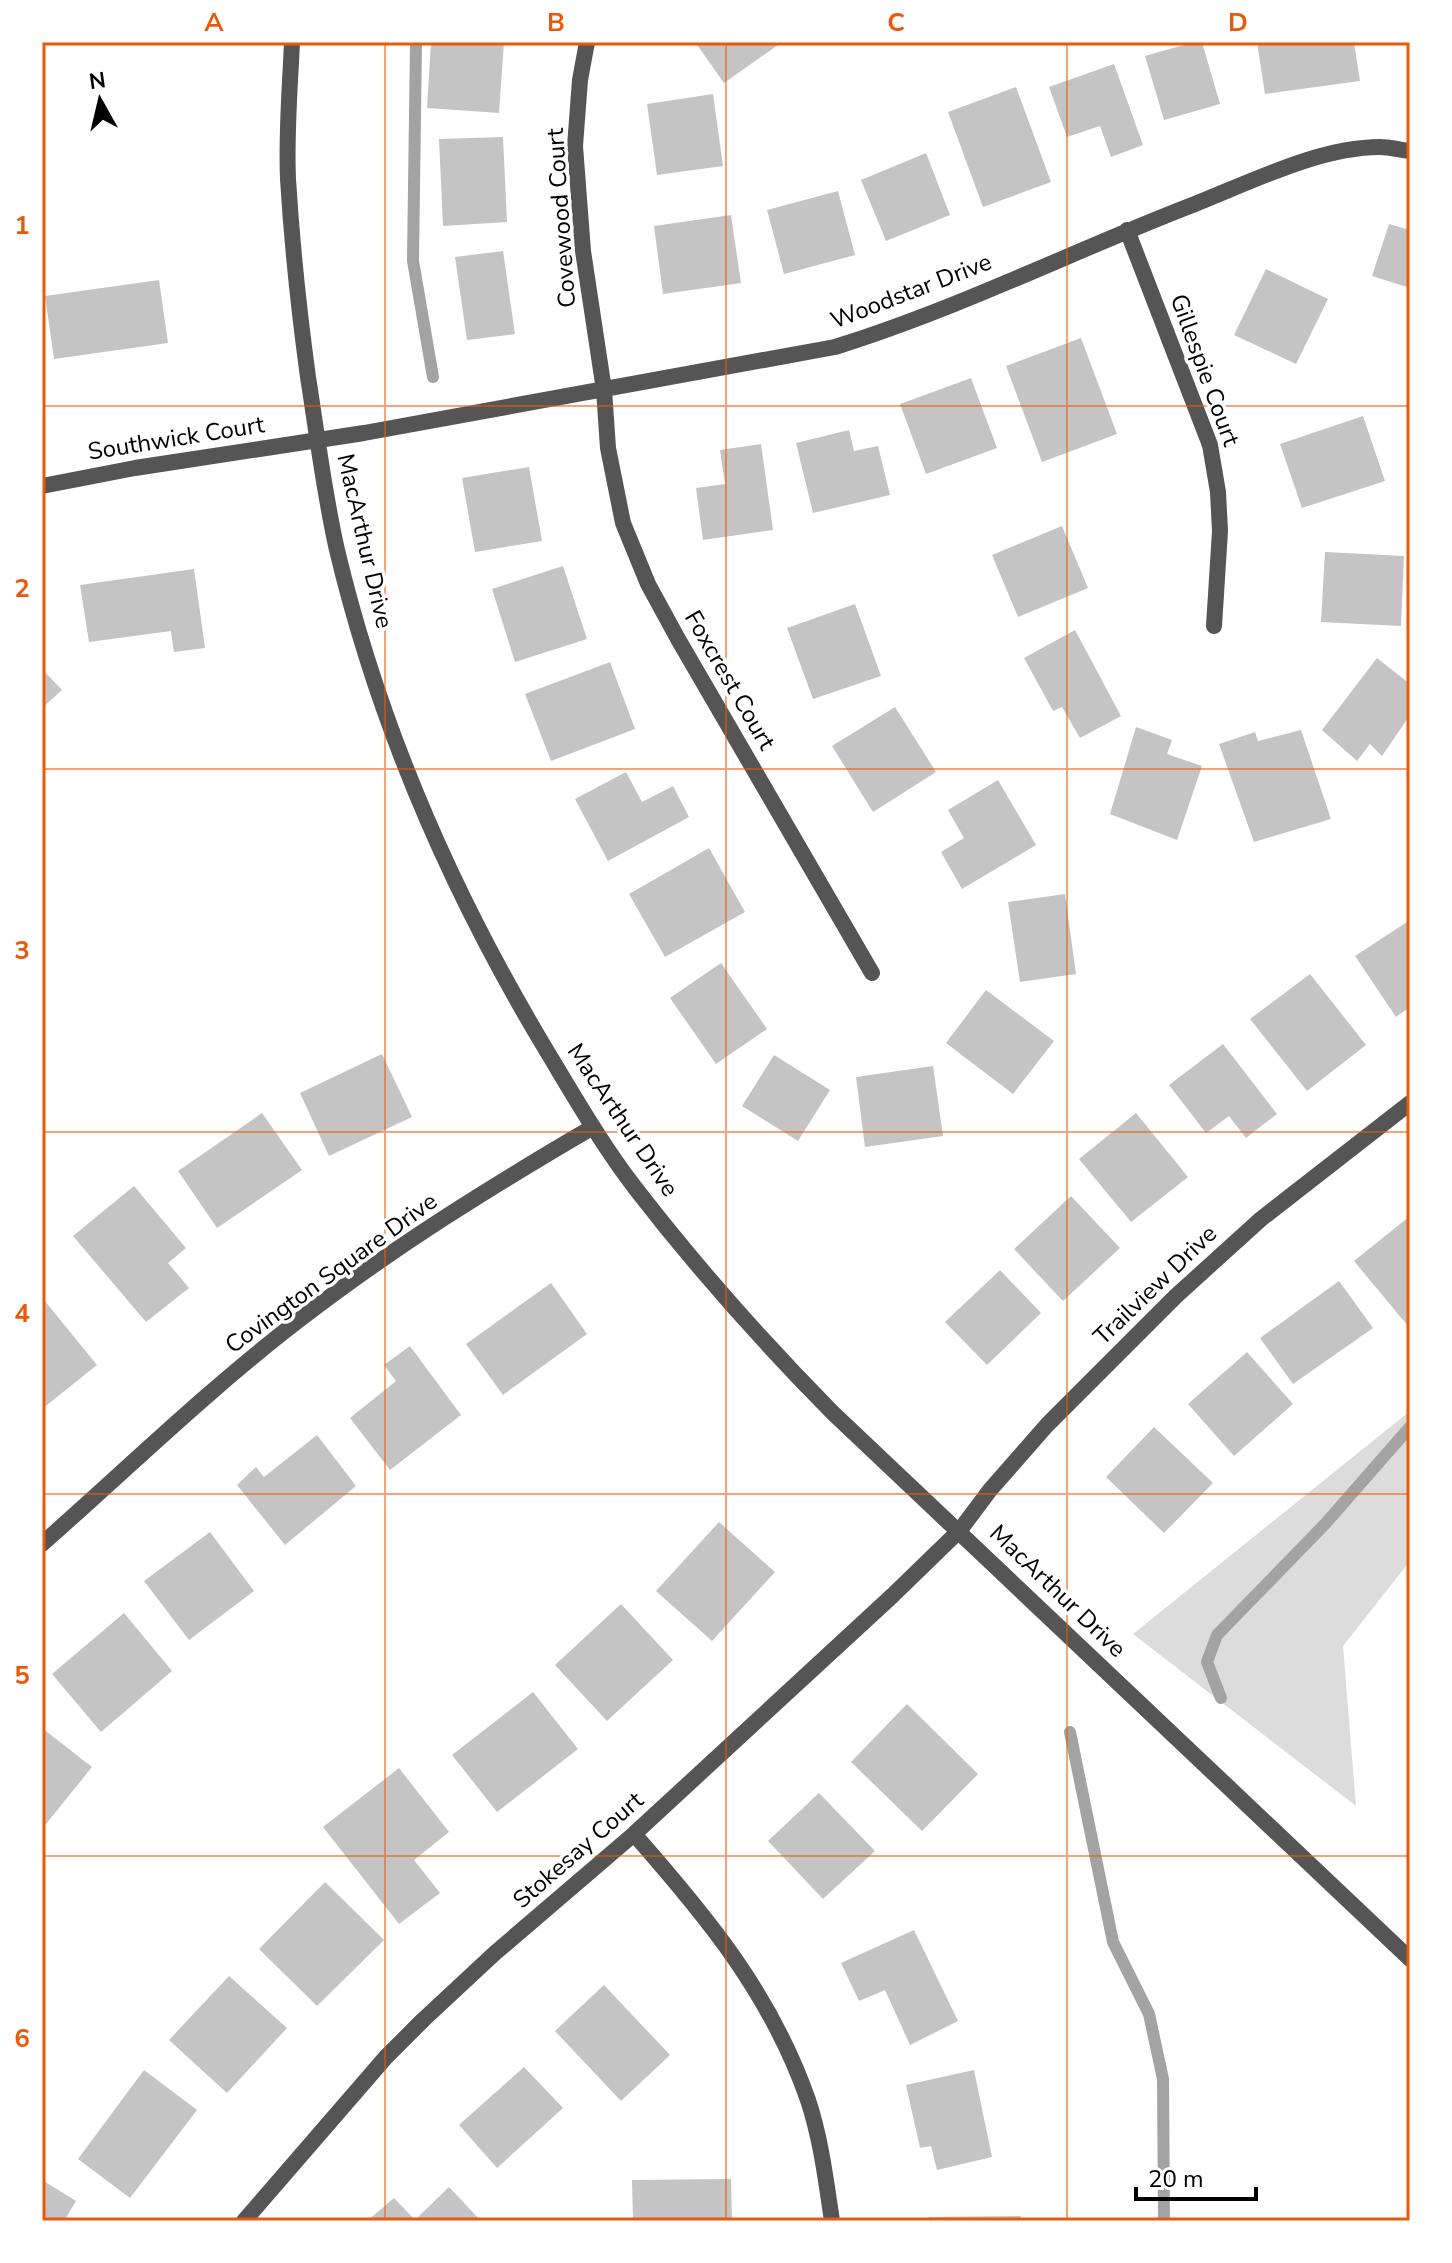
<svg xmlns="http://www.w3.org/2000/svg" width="1452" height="2263" viewBox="0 0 1452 2263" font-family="'Nunito Sans',sans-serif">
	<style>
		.green { fill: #dcdcdc }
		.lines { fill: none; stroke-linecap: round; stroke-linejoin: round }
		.stream { stroke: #a3a3a3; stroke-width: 12 }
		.building { fill: #c4c4c4 }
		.minor { stroke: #555; stroke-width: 16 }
		.tertiary { stroke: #555; stroke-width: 16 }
		.grid { fill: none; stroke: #e8590c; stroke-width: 2; stroke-opacity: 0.55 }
		.labels { text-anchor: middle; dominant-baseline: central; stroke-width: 7; stroke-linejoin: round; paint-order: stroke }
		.street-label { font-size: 24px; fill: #000; stroke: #fff }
		.neatline { fill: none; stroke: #e8590c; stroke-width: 3 }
		.grid-label { font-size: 26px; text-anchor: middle; font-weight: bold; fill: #e8590c }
	</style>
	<rect width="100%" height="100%" fill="#fff"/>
	<path class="green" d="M1410,1411V1561L1343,1646L1356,1806L1133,1634Z"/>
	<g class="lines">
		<path class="stream" d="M416,42L413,261L433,377
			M1221,1698L1207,1662L1217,1635L1326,1523L1410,1427
			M1070,1732L1113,1942L1149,2014L1163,2079L1164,2221"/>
	</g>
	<path class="building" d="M431,42H504L499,113L427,108Z
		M695,42H782L724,83Z
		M1194,42H1202L1220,104L1164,120L1145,56Z
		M1257,42H1354L1360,81L1265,94Z
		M1114,64L1143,145L1111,157L1100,126L1067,137L1049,87Z
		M1016,87L1051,182L983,207L948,112Z
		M713,94L723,166L657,175L647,104Z
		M503,137L507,222L443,226L439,139Z
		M926,153L950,215L886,241L861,180Z
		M838,191L855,255L784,274L767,210Z
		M731,215L741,283L663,294L654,226Z
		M1389,224L1410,230V288L1372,276Z
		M503,251L515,334L467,340L455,257Z
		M1266,269L1328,299L1296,364L1234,335Z
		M159,280L168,343L54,359L45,296Z
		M1081,338L1117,434L1042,462L1006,366Z
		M971,378L997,448L926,474L900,404Z
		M1363,416L1385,481L1302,508L1280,444Z
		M849,430L854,451L878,446L890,495L813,513L796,443Z
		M761,444L773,530L703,540L696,488L725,484L720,450Z
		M529,467L542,541L475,552L462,478Z
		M1062,526L1088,588L1018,617L992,555Z
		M1325,552L1404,556L1401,626L1321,622Z
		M563,566L587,639L515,662L492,589Z
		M194,569L205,648L174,652L171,631L89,642L80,585Z
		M855,604L881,676L813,699L787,628Z
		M1075,630L1121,716L1080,738L1062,707L1053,711L1024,658Z
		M1377,658L1410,684V715L1382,756L1370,744L1357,761L1322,730Z
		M610,662L635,729L551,761L525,694Z
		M42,669L62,690L42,708Z
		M895,707L936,772L873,812L832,746Z
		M1136,727L1172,740L1167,754L1202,766L1177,840L1110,814Z
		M1301,730L1331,819L1254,842L1219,744L1255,732L1258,741Z
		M626,772L642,802L673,786L689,817L608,861L575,799Z
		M998,780L1036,845L962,889L941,852L964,838L948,810Z
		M709,848L745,912L665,957L629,894Z
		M1065,894L1076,974L1020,982L1008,902Z
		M1410,920V1007L1396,1017L1355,956Z
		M721,963L767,1029L716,1064L670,998Z
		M1310,974L1366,1045L1307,1091L1250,1019Z
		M986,990L1054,1041L1013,1094L946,1043Z
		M1223,1044L1277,1114L1246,1138L1229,1116L1206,1133L1169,1085Z
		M382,1054L412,1117L329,1156L300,1093Z
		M774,1055L830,1090L798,1141L742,1106Z
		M933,1066L943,1136L865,1147L856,1077Z
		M262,1113L302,1170L217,1228L178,1171Z
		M1136,1113L1188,1177L1131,1222L1079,1159Z
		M134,1186L186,1248L168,1263L189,1288L146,1322L73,1236Z
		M1071,1196L1120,1248L1063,1301L1014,1249Z
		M1410,1216V1324L1408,1326L1354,1261Z
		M1000,1270L1041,1313L987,1365L945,1322Z
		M1339,1281L1373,1328L1293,1384L1260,1338Z
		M551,1283L587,1334L503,1395L466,1344Z
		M44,1300L97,1365L42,1409V1302Z
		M410,1346L461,1415L390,1470L350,1418L396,1381L384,1365Z
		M1247,1352L1293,1404L1234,1456L1188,1404Z
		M1154,1427L1213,1483L1164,1533L1106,1477Z
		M317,1435L356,1486L285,1545L237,1485L256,1467L264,1477Z
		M719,1522L775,1572L712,1641L656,1591Z
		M210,1532L254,1591L189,1640L144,1581Z
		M621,1604L673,1660L607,1721L555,1665Z
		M124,1613L172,1671L101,1732L52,1674Z
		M533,1692L578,1749L497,1812L452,1755Z
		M907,1704L978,1774L922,1831L851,1762Z
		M42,1728L92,1767L42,1829Z
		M399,1768L449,1832L414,1860L440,1893L399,1924L323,1827Z
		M819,1793L875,1851L823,1899L768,1841Z
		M325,1882L384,1940L317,2006L259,1949Z
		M914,1930L958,2021L910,2045L885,1990L859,2001L841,1963Z
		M229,1976L287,2028L227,2093L169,2040Z
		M604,1985L670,2055L621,2101L555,2031Z
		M524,2067L563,2108L497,2168L459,2125Z
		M144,2070L197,2110L130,2198L78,2159Z
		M974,2070L992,2157L937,2170L931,2146L920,2148L906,2085Z
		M731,2179L732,2221H633L632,2180Z
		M42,2180L76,2201L64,2221H42Z
		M449,2187L481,2221H367L394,2198L415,2220Z
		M1021,2216V2221H929V2217Z"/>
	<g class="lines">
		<path class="minor" d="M587,42L580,80L575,146L583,251L604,390L608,448L623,523L648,584L678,639L872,973
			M1127,230L1210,445L1218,492L1220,531L1214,626
			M42,486L135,468L364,433L835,347C958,309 1075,250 1195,204C1251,182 1319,147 1380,147C1390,147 1400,150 1410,151
			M42,1544C127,1469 209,1389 299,1320C392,1248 492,1186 593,1127
			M634,1834C707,1917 771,1994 808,2100C821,2139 826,2181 832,2221
			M244,2221L386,2057L423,2020L495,1953L634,1834L892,1596L960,1530L990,1490L1047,1425L1176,1296L1261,1219L1410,1103"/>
		<path class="tertiary" d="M292,42C290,87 286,134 288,179C292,245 299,311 308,377C317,434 324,493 337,550C379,726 452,893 545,1048C574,1096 602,1145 636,1189C697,1268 763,1342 833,1413L1410,1959"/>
	</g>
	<path class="grid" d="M385,42V2221M726,42V2221M1067,42V2221M42,406H1410M42,769H1410M42,1132H1410M42,1494H1410M42,1856H1410"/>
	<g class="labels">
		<g class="street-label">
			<text transform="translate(561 218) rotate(-94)">Covewood Court</text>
			<text transform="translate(911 291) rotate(-21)">Woodstar Drive</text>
			<text transform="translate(1205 370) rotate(70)">Gillespie Court</text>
			<text transform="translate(176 438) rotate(-9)">Southwick Court</text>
			<text transform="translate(365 541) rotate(77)">MacArthur Drive</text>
			<text transform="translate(730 680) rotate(60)">Foxcrest Court</text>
			<text transform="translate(623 1120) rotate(56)">MacArthur Drive</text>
			<text transform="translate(331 1273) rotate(-36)">Covington Square Drive</text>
			<text transform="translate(1155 1285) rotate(-44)">Trailview Drive</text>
			<text transform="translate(1058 1591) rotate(44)">MacArthur Drive</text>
			<text transform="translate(578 1850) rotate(-41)">Stokesay Court</text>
		</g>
	</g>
	<rect width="1452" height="2263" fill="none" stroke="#ffffff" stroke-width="88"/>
	<g transform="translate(100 100) rotate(352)" stroke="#ffffff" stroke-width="6" paint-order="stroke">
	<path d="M0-6L14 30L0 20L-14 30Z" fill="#000000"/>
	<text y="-12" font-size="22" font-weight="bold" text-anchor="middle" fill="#000000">N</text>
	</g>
	<path d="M1136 2187v12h120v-12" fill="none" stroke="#000000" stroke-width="4"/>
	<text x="1148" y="2187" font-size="24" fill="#000000" stroke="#ffffff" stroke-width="6" paint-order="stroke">20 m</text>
	<rect x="44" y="44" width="1364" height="2175" class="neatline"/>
	<g class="grid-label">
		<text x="214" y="31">A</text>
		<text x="556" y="31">B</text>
		<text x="896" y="31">C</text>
		<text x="1238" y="31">D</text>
		<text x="22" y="234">1</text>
		<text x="22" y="597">2</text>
		<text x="22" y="959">3</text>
		<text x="22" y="1322">4</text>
		<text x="22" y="1684">5</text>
		<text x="22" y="2047">6</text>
	</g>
</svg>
